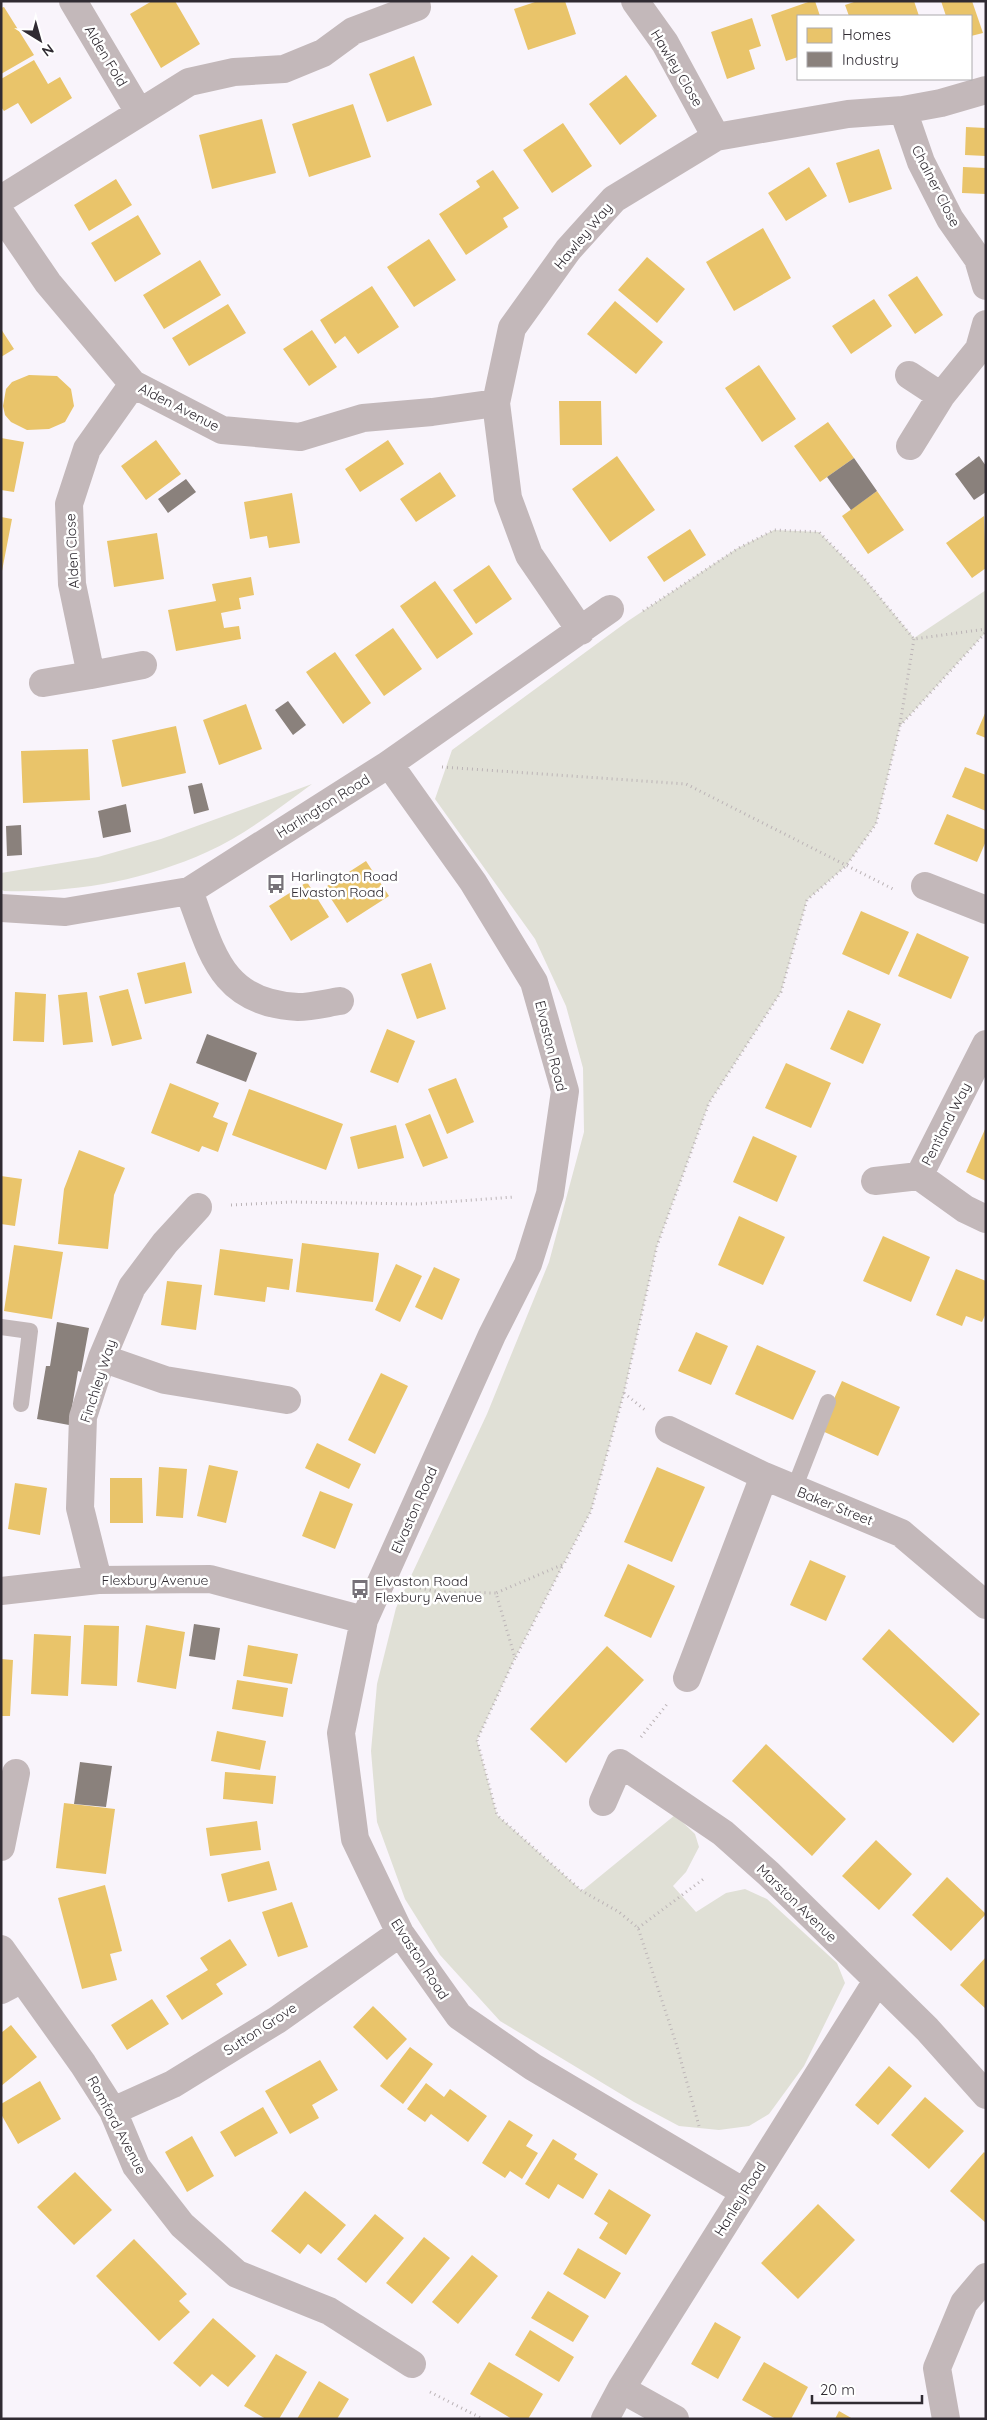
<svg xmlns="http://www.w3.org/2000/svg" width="987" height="2420" viewBox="0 0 987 2420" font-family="Quicksand,sans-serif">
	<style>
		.green { fill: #e0e0d6 }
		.homes { fill: #e9c46a }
		.industry { fill: #8a817c }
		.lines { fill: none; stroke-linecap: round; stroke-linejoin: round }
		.path { stroke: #bbb3b6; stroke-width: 3; stroke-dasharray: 1 4; stroke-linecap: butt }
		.lane { stroke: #c3b8ba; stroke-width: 16 }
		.street { stroke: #c3b8ba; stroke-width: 28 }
		.labels { text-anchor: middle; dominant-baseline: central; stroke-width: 5; stroke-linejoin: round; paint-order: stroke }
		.street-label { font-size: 14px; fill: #302b32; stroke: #fff }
		.poi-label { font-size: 14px; fill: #302b32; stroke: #fff; text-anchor: start }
	</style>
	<rect width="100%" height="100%" fill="#f9f4fb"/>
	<path class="green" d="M774,530L819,532L863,577L914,638L986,590V632L900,726L876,824L846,866L807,900L781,992L709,1103L657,1246L624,1393L591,1511L515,1658L477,1740L497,1815L582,1891L675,1815L695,1834L699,1847L686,1872L673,1886L696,1912L726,1893L745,1889L767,1899L837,1963L845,1983L804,2066L769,2114L749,2126L719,2130L679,2126L634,2102L500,2021L440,1955L405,1899L377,1822L371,1751L377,1684L396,1608L487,1414L549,1262L584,1132L583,1068L566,1006L535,939L435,799L452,750L628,621L736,549Z
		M312,784C279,808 245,835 207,852C143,881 74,893 4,891L1,889V873L98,857L161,839Z"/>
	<path class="homes" d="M152,1H175L200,44L161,68L130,14Z
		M538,1H565L576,34L528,50L514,9Z
		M811,1H815L820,16H798V57L786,61L771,15Z
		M857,1H914L919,16H849L845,5Z
		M941,1H972L983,33L971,36V16H946Z
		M4,7L34,55L1,74V8Z
		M752,18L761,46L749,50L755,69L727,79L711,32Z
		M414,56L432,105L387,122L369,74Z
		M34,60L48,84L60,77L72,98L31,124L18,103L4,111L1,107V79Z
		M626,75L657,116L620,145L589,104Z
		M353,104L371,157L309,177L292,124Z
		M262,119L276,173L212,189L199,135Z
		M563,123L592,166L552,193L523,150Z
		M966,127L986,128V156L965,155Z
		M879,149L892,189L849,203L836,163Z
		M809,167L827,196L786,221L768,193Z
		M963,167L986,168V194L962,193Z
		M493,170L519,208L503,218L508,227L466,255L439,214L480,187L476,181Z
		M116,179L132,205L89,231L74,205Z
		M138,215L161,254L115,282L91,243Z
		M763,228L791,278L734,311L706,262Z
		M429,239L456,280L414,307L387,267Z
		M647,257L685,289L657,323L618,290Z
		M200,260L221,295L164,329L143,295Z
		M917,276L943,315L915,334L888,295Z
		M372,286L399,327L358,354L345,336L335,344L320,320Z
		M874,299L892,326L851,354L832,326Z
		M615,301L663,342L636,374L587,334Z
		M228,304L246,333L189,366L172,338Z
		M1,329L14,349L1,357Z
		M312,330L337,367L309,386L283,349Z
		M759,365L796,419L762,442L725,388Z
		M29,375L57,376L71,389L74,406L65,422L49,429L27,430L11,422L5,415L3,406L6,389L12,382Z
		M559,401H601L602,445H560Z
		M828,422L854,458L820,482L794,446Z
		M1,438L24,442L14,492L1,490Z
		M156,440L181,474L146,500L121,466Z
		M388,440L404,464L360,492L345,469Z
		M617,456L655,510L610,542L572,489Z
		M440,472L456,496L416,522L400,499Z
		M877,491L904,530L868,554L842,516Z
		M292,493L300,543L269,548L267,536L250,539L244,502Z
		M984,516L986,568L972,578L946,543Z
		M1,517L12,519L2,571H1Z
		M690,529L706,555L664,582L647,557Z
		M157,533L164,579L114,587L107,541Z
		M489,565L512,599L476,624L453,590Z
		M251,577L254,595L239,598L241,609L221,613L224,628L239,626L241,639L176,651L168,610L216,601L212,584Z
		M435,581L473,634L437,659L400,606Z
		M393,628L422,669L384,696L355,655Z
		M335,652L371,703L343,724L306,672Z
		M246,704L262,749L219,765L203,720Z
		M986,711V738L976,734Z
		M176,726L186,773L122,787L112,740Z
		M88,749L90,800L23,803L21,751Z
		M965,767L986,775V811L952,797Z
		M947,814L986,830V841L977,862L934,844Z
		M366,861L389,896L347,923L324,888Z
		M307,882L329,917L291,941L269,906Z
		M861,911L909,932L889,975L842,954Z
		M917,933L969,957L951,999L898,976Z
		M185,962L192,993L145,1004L137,973Z
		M431,963L446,1009L417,1019L401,974Z
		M128,989L142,1039L112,1046L99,996Z
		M15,992L46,994L44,1042L13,1041Z
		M87,992L93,1042L63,1045L58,995Z
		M848,1010L881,1024L863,1064L830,1049Z
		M387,1029L415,1041L398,1083L370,1072Z
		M786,1063L831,1083L811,1128L765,1108Z
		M456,1078L474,1122L447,1134L428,1089Z
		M170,1083L219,1103L213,1117L228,1123L218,1152L202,1146L199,1152L151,1133Z
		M249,1089L343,1124L326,1170L232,1135Z
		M430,1114L448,1158L423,1167L405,1124Z
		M396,1125L404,1158L358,1169L350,1137Z
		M986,1127V1181L966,1172Z
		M753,1136L797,1156L777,1202L733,1182Z
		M79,1150L125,1168L114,1195L108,1249L58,1244L64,1189Z
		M1,1176L22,1179L15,1226L1,1224Z
		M739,1216L785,1237L763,1285L718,1265Z
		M883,1236L930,1257L911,1302L863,1281Z
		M302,1243L379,1253L373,1302L296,1292Z
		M14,1245L63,1252L52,1319L4,1311Z
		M220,1249L293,1259L289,1290L267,1287L265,1302L214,1295Z
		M396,1264L422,1276L400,1322L375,1310Z
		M434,1267L460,1279L442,1320L415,1307Z
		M956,1269L986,1281V1313L982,1322L966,1316L962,1326L936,1315Z
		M167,1281L202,1285L196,1330L161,1325Z
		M696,1332L728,1346L711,1385L678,1371Z
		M757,1345L816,1371L793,1420L735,1394Z
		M381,1373L408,1386L375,1454L348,1440Z
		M842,1381L900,1407L878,1456L820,1430Z
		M317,1443L361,1464L349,1489L305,1468Z
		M209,1465L238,1471L226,1523L197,1516Z
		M159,1467L187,1469L183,1518L156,1516Z
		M657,1467L705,1487L672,1562L624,1542Z
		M110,1478H142L143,1523H110Z
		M15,1483L47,1488L40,1535L8,1529Z
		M320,1491L353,1504L335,1549L302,1536Z
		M810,1560L846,1576L826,1621L790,1605Z
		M628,1564L675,1586L651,1638L604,1616Z
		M84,1625L119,1626L117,1686L81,1684Z
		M146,1625L185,1632L176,1689L137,1682Z
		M889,1629L980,1714L953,1743L862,1659Z
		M34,1634L71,1636L68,1696L31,1694Z
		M248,1645L298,1654L292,1684L243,1676Z
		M607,1646L644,1680L566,1763L530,1729Z
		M1,1659L13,1660L10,1716H1Z
		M237,1680L288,1688L283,1717L232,1709Z
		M217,1731L266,1741L260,1770L211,1761Z
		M766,1744L846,1819L812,1856L732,1781Z
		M225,1772L276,1776L273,1804L223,1799Z
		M64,1803L115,1809L106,1874L56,1868Z
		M257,1821L261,1850L210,1856L206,1828Z
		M876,1840L912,1874L879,1910L842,1876Z
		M269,1861L277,1890L228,1902L221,1874Z
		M947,1877L986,1914L951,1951L912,1915Z
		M105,1885L122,1951L110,1954L117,1980L82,1989L58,1898Z
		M292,1902L308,1947L278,1957L262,1912Z
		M230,1939L247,1965L216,1984L223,1994L182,2020L166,1996L208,1970L200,1958Z
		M986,1957V2009L960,1985Z
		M152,1999L169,2024L127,2050L111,2025Z
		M373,2006L407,2039L387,2060L353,2027Z
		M11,2025L37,2057L1,2086V2033Z
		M410,2047L433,2064L403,2104L380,2086Z
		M320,2060L338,2090L312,2105L319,2118L290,2134L265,2091Z
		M889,2066L912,2086L878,2125L855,2105Z
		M40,2081L61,2119L18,2144L1,2114V2104Z
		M426,2083L444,2097L450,2089L487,2116L468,2142L431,2114L425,2122L407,2109Z
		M925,2097L964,2131L929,2169L891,2135Z
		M263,2107L278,2133L235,2157L220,2132Z
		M509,2120L533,2135L526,2146L538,2153L522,2179L510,2171L505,2178L482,2163Z
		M192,2136L214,2176L187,2192L165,2152Z
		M553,2139L577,2154L574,2159L598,2174L583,2199L558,2184L549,2199L525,2184Z
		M984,2152L986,2154V2223L950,2191Z
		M75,2172L112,2210L74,2245L37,2207Z
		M609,2189L651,2215L626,2255L599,2238L608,2223L594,2214Z
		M305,2191L346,2225L321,2254L308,2244L300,2254L271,2231Z
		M818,2204L855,2240L798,2299L761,2263Z
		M375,2214L404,2238L366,2283L337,2259Z
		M424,2237L450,2258L412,2304L386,2283Z
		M134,2239L187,2294L179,2301L190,2312L159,2341L96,2276Z
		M578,2248L621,2273L605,2299L563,2274Z
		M472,2255L498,2276L458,2324L432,2302Z
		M548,2291L589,2316L573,2342L531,2318Z
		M213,2318L256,2356L228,2387L212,2374L200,2387L173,2363Z
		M715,2322L741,2337L718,2379L691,2364Z
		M530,2330L574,2357L559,2382L515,2355Z
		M276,2354L307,2372L279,2419H266L244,2406Z
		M489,2362L543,2394L528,2419H512L470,2394Z
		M764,2362L808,2387L791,2419H776L742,2400Z
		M319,2381L349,2399L337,2419H297Z
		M839,2411L853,2419H835Z"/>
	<path class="industry" d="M979,456L986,466V492L974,500L955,474Z
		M854,458L877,491L851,510L827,477Z
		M186,479L196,492L168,513L158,499Z
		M288,701L306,725L293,735L275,710Z
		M202,783L209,810L194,814L188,786Z
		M126,804L131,832L103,838L98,811Z
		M21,825L22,855L7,856L6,826Z
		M207,1034L257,1053L246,1082L196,1063Z
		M57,1322L89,1328L81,1372L78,1371L69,1425L37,1419L46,1366H50Z
		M194,1624L220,1628L215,1660L189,1656Z
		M80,1762L112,1766L106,1807L74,1804Z"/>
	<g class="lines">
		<path class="path" d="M643,611L737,549L774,530L819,532L863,577L914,639L986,629
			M900,724L914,639
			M442,767L686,784L893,889
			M231,1205L291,1202L418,1204L514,1197
			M624,1393L645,1410
			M415,1587L439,1592L496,1593
			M516,1657L563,1565
			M641,1737L668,1703
			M638,1928L705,1878
			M699,2126L676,2043L638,1928L619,1912L582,1891L497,1815L477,1740L515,1658L496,1593L564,1564L591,1511L624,1393L657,1246L709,1103L781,992L807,900L846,866L876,824L900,726L986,632
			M430,2392L483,2419"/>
		<path class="lane" d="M1,1327L30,1331L21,1404
			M794,1489L828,1402"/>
		<path class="street" d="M73,1L139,112
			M635,1L665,43L716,137
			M903,110L921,162L950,219L978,259L986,286
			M1,199L189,82L234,72L284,69L323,53L353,31L417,7
			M1,214L48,283L133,384L222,430L300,437L363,418L432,412L496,403
			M909,375L941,396
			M910,446L941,396L979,349L986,324
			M581,631L529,555L508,498L496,403L512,328L568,250L614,199L716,137L848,114L903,110L941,103L986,90
			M91,675L143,665
			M43,683L91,675L72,584L69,504L87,449L133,384
			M389,764L473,882L534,982L565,1091L550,1194L528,1264L492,1335L364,1620L341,1733L355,1839L400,1933L459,2016L533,2067L744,2192
			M925,886L986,910
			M189,891C212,952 220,1003 298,1007C311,1007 327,1003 340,1001
			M1,908L65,912L189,891L389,764L610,609
			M986,1044L919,1176L965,1209L986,1219
			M875,1181L919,1176
			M102,1358L165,1380L287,1400
			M669,1430L764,1476L901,1533L986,1605
			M98,1580L80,1508L83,1417L102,1358L132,1287L165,1243L198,1207
			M1,1591L98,1580L210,1579L364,1620
			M687,1678L764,1476
			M603,1802L620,1763L723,1833L769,1874L927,2029L986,2095
			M1,1847L16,1773
			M1,1949L83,2064L113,2111L136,2166L182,2225L237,2274L329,2311L412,2364
			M1,1990L22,1979
			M113,2111L173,2084L277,2020L400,1933
			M621,2389L675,2419
			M605,2419L621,2389L877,1981
			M946,2419L937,2368L964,2303L986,2277"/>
	</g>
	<defs>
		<g id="bus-bare" transform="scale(1.5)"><path d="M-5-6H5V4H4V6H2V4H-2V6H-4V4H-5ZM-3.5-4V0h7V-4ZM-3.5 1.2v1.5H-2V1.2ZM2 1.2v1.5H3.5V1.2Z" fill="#767178" stroke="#fff" stroke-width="2.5" paint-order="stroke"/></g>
	</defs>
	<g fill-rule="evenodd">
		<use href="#bus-bare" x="276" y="884"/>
		<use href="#bus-bare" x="360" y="1589"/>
	</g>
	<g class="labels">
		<g class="street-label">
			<text transform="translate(106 56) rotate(59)">Alden Fold</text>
			<text transform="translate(677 68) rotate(59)">Hawley Close</text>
			<text transform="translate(936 186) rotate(63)">Chalner Close</text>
			<text transform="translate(583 236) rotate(-50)">Hawley Way</text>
			<text transform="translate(179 407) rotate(27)">Alden Avenue</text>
			<text transform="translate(72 551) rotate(-93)">Alden Close</text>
			<text transform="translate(323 806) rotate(-32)">Harlington Road</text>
			<text transform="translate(551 1046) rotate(76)">Elvaston Road</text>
			<text transform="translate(946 1124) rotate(-63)">Pentland Way</text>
			<text transform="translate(98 1381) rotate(-72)">Finchley Way</text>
			<text transform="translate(835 1506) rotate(22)">Baker Street</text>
			<text transform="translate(414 1510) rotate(-66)">Elvaston Road</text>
			<text x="155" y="1580">Flexbury Avenue</text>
			<text transform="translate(797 1903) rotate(44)">Marston Avenue</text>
			<text transform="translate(420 1959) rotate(57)">Elvaston Road</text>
			<text transform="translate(260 2029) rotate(-33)">Sutton Grove</text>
			<text transform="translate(117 2125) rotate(62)">Romford Avenue</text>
			<text transform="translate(740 2199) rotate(-58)">Hanley Road</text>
		</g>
		<g class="poi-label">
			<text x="291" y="876">Harlington Road<tspan x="291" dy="16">Elvaston Road</tspan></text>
			<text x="375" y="1581">Elvaston Road<tspan x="375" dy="16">Flexbury Avenue</tspan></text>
		</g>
	</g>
	<rect width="987" height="2420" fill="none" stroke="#302b32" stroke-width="5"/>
	<rect x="797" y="15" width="175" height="65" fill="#ffffff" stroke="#acaaad"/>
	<rect x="807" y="28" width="25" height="15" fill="#e9c46a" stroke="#acaaad"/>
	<text x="842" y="40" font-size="15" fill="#302b32">Homes</text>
	<rect x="807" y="52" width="25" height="15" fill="#8a817c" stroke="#acaaad"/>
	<text x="842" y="65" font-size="15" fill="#302b32">Industry</text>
	<g transform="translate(40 40) rotate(143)" stroke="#ffffff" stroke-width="4" paint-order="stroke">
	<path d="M0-4L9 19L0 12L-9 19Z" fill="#302b32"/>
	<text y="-8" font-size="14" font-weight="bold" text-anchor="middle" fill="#302b32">N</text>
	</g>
	<path d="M812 2395v8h110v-8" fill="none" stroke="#302b32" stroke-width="2.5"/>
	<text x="820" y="2395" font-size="15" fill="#302b32" stroke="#ffffff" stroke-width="4" paint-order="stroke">20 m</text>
</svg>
